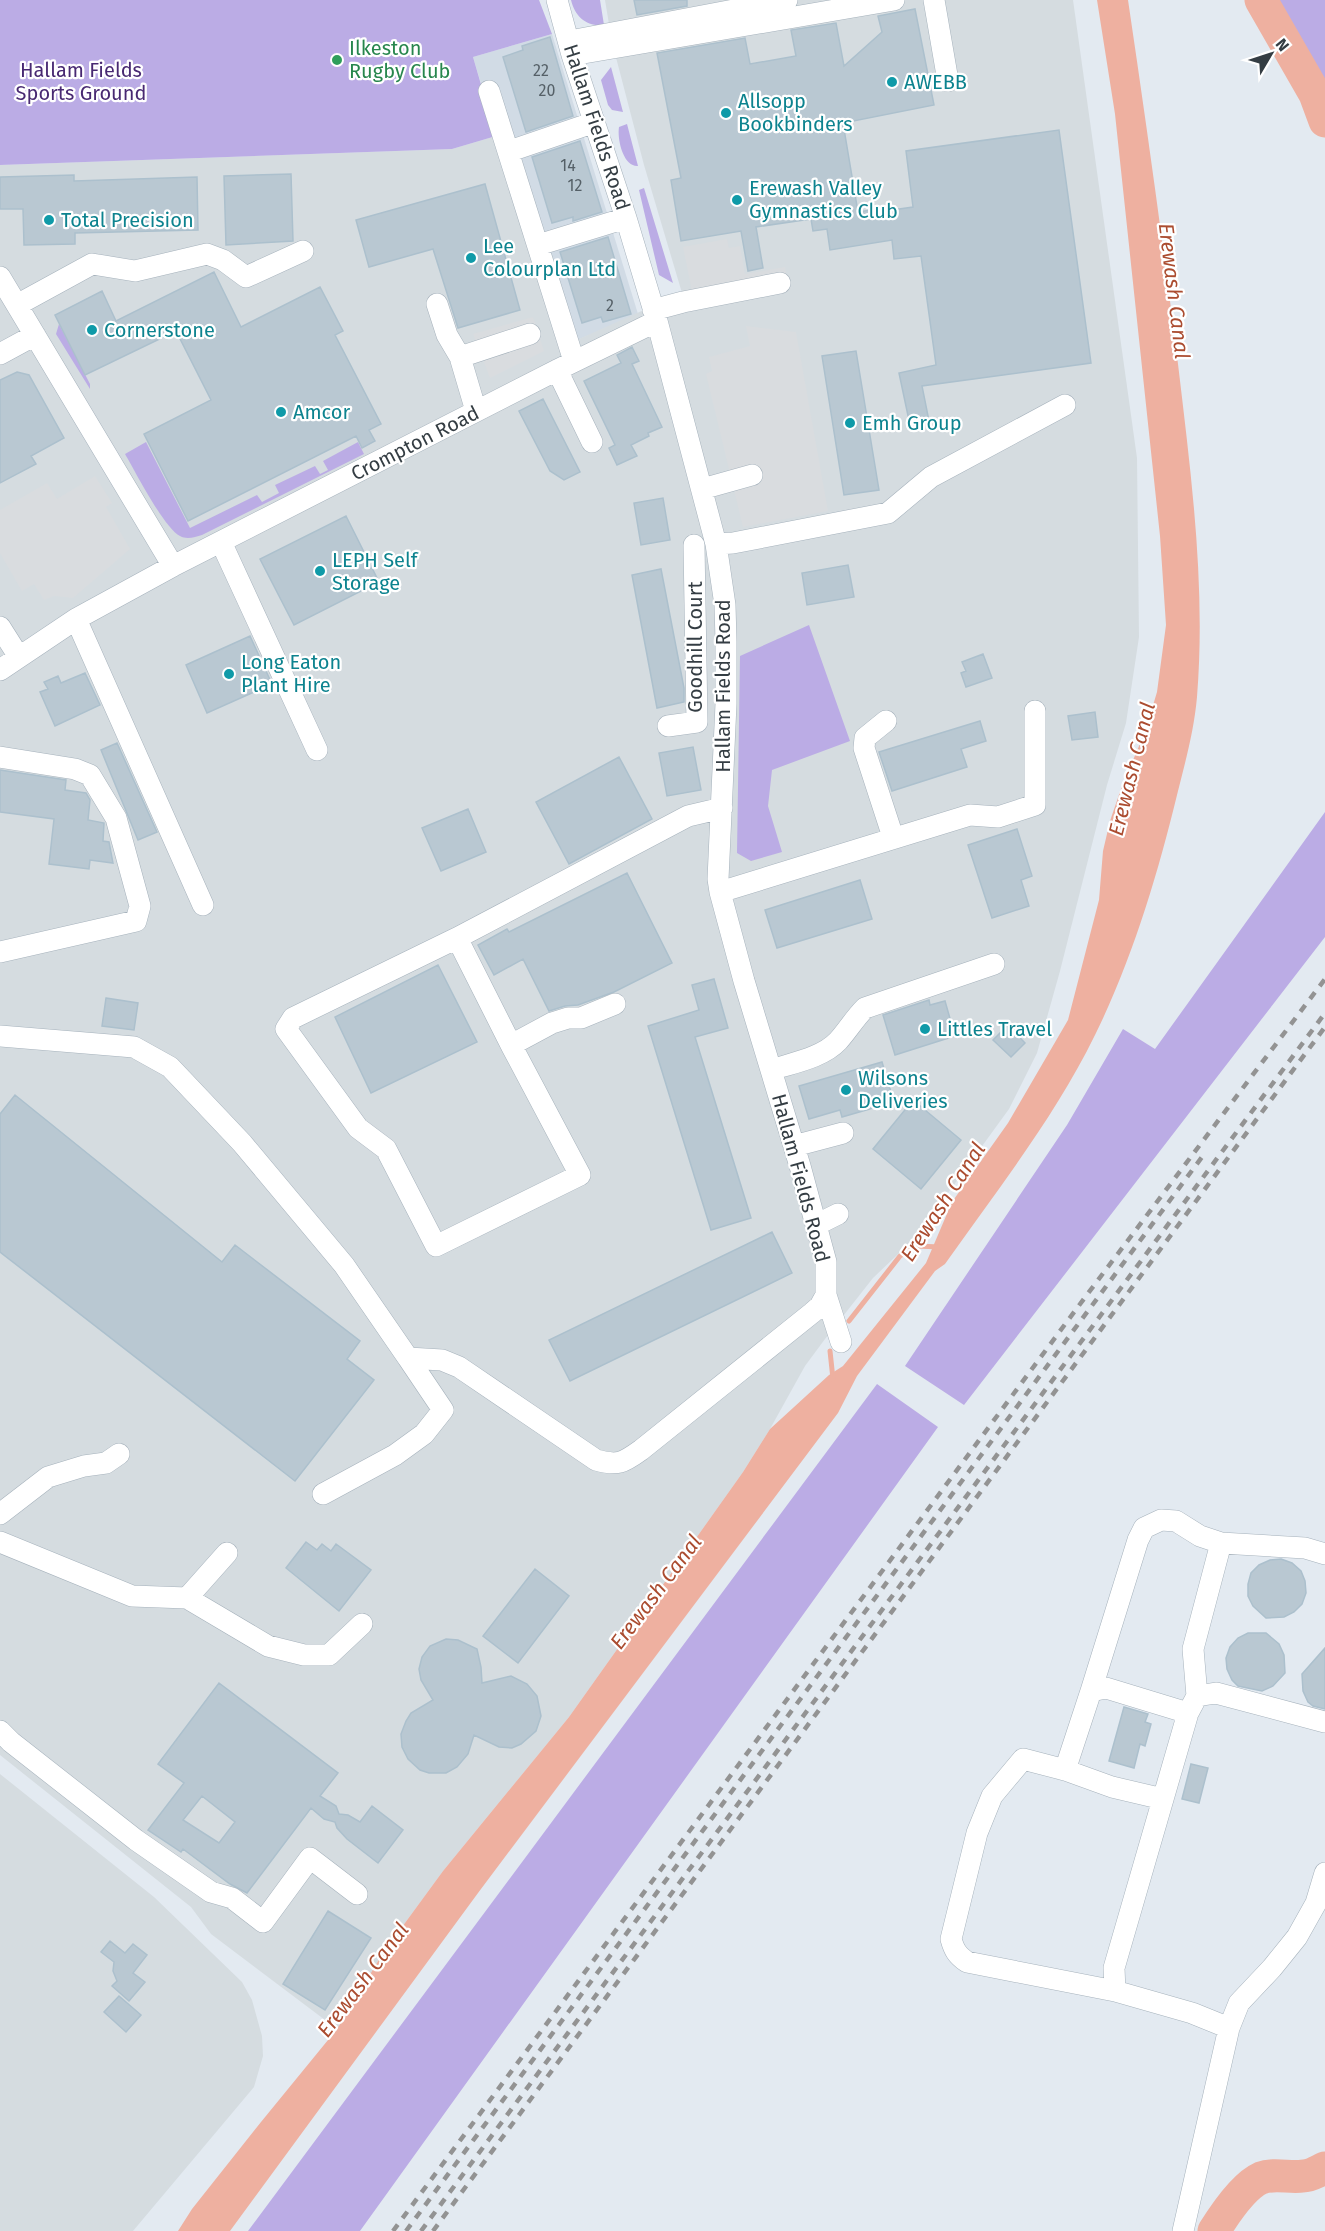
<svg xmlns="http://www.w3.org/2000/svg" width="1325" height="2231" viewBox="0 0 1325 2231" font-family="'Fira Sans',sans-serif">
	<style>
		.residential { fill: #d1dbe5 }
		.industrial { fill: #d5dce0 }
		.green { fill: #bbace5 }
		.parking { fill: #d9dcdf }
		.water { fill: #eeb0a0 }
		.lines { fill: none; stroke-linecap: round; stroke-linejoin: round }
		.stream { stroke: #eeb0a0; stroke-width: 5 }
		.river { stroke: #eeb0a0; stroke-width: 33 }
		.building { fill: #b9c8d2; stroke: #acc0cd; stroke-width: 1.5; fill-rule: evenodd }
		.minor-casing { stroke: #a6b2bc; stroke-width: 22 }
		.minor { stroke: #fff; stroke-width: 21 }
		.rail { stroke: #939393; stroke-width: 4.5; stroke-dasharray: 8 8; stroke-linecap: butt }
		.leisure-dot { fill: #2e9e5b; stroke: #fff; stroke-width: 2 }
		.culture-dot { fill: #0f9aa8; stroke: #fff; stroke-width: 2 }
		.labels { text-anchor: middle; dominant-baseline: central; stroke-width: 4.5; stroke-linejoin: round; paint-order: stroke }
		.number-label { font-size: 16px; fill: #556067 }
		.leisure-label { font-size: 20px; fill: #27864d; stroke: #fff; text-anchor: start }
		.park-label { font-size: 20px; fill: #482972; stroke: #fff }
		.culture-label { font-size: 20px; fill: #0d838f; stroke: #fff; text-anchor: start }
		.street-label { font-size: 20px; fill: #343d43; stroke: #fff }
		.water-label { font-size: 21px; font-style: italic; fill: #ab4c30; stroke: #fff }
	</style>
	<rect width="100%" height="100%" fill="#e3eaf1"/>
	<path class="residential" d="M552,34L638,314L561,347L473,57Z"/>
	<path class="industrial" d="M605,0H1073L1137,458L1139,637L1126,723L1107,785L1060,971L1037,1053L1009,1109L916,1237L873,1278L825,1339L805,1366L770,1429L743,1472L569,1717L443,1871L383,1953L337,2029L211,1934L191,1907L0,1755V165L452,149L496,136L561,347L682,293L644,165L612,42Z
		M0,1774L154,1897L242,1982L252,2000L262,2036L263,2056L254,2087L133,2231H0Z"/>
	<path class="green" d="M0,0H539L552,34L473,57L496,136L452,149L0,165Z
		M571,0H600L604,25C587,27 575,17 571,0Z
		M1269,0H1325V104L1310,71Z
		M611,67L623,112L612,110L608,105L601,80Z
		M627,124L638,166C623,167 617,139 619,127Z
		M644,188L673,283L659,275L639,190Z
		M59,324L90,384V389L56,334Z
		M146,442L190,528L257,495L262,502L279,493L275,485L315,466L320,474L328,470L323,461L358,442L364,454L202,535C195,537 187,540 180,536C164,528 135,471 125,454Z
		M809,625L850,741L772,770L768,806L782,852L751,861L737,853L740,656Z
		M1325,812V937L964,1405L905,1366L1067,1125L1123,1029L1155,1049Z
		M877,1384L938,1427L360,2231H248Z"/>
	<path class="parking" d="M727,239L729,248L740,246L745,274L785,267L789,287L695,306L683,247Z
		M533,317L544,351L490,378L473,334Z
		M746,326L796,332L828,511L743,527L706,374L712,371L709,357L750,346Z
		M95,476L112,503L106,507L130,549L73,598L54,596L44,600L34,584L22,591L0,553V510L47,483L57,499Z"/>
	<path class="water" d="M1097,0H1128C1146,121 1163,243 1178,364C1191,474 1206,586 1197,697C1194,731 1185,763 1177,795C1157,877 1132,960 1095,1035C1055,1117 997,1190 945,1264L935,1271L857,1376L838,1413L478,1893L230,2231H178L192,2209L261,2122L337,2029L383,1953L443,1871L569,1717L743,1472L770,1429L829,1375L843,1366L926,1263L952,1202L1008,1123L1068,1020L1099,900L1103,851L1110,821L1122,786L1145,732L1157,692L1166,625L1160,536L1115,114Z"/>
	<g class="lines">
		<path class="stream" d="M849,1321L900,1256L916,1246L940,1247
			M830,1351L833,1379"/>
		<path class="river" d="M1261,0L1315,94L1325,121
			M1214,2231C1224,2215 1243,2186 1261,2178C1274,2173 1290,2178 1303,2176C1311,2176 1318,2171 1325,2168"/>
	</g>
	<path class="building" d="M634,0H687V6L637,15Z
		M915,9L934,105L843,123L858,212L871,210V213L913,207L906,151L1059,130L1091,363L922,386L929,421L910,425L899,373L936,365L921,256L894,259L892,240L830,250L827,229L813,231L811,219L756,227L763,268L748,271L741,231L681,241L671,180L681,178L657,53L745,38L750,64L796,56L791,30L836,23L844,66L882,32L878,16Z
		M550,37L573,116L526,132L503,57L523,50L522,46Z
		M580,141L602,212L573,221V217L552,223L532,157Z
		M291,174L293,241L226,245L224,176Z
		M74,175V181L197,177L198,230L75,233V244L24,245L23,209H0V177Z
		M485,184L520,310L458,328L433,249L369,267L356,220Z
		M608,237L631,314L603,322L601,317L582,323L560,252Z
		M214,272L241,327L320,287L343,331L335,335L381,424L369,430L375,441L362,448L356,436L188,521L144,434L211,400L176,331L85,375L55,315L102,291L116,321Z
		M632,347L639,361L632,364L662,427L648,433L649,436L631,445L637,456L617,465L609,448L615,445L584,381L621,363L617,355Z
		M856,351L879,490L844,495L822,356Z
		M17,372L29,375L64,438L31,456L36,464L0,483V380Z
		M543,399L580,472L564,480L550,471L519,411Z
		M663,498L670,540L641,545L634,503Z
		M346,516L379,582L294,625L260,559Z
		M848,565L854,597L807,605L802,573Z
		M661,569L684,688V702L657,708L632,575Z
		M250,636L272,684L207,713L186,665Z
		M983,654L992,678L966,687L961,673L966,671L962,662Z
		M85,673L100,705L55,726L40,692L48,689L44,682L58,676L61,683Z
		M1095,712L1098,737L1072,740L1068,716Z
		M980,721L986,741L961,749L967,767L892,791L879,752Z
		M117,743L157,832L138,840L101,750Z
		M693,747L701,790L667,796L659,753Z
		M619,757L652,819L569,864L536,802Z
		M0,770L66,780L65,790L86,793L90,800L88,820L104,823L103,841L109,842L113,863L90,860L89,869L49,864L54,819L0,812Z
		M468,809L486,852L441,871L422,828Z
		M1017,829L1032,876L1021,880L1029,906L992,918L968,845Z
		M627,873L672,963L614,992L578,1005L565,1006L549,1011L523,959L494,975L478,945L507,929L509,932Z
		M860,880L872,919L777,948L765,910Z
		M438,965L477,1042L371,1093L335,1017Z
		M714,979L728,1028L695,1037L751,1218L711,1230L648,1026L699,1010L692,985Z
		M106,998L138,1003L134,1030L102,1026Z
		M929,1000L930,1005L945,1001L955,1036L895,1055L883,1015Z
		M1008,1025L1025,1043L1011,1057L993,1040Z
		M882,1062L894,1102L842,1117L840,1110L809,1119L799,1086Z
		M15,1095L222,1262L235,1245L360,1341L347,1359L374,1380L295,1481L0,1252V1114Z
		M913,1100L961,1140L921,1189L873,1149Z
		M772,1232L792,1273L570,1381L549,1340Z
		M306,1542L317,1550L322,1544L331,1551L336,1544L371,1570L339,1611L286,1568Z
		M1281,1559L1292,1563L1301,1571L1305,1581L1306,1593L1302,1604L1294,1612L1284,1617L1266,1618L1253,1606L1248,1596V1584L1251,1573L1259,1565L1270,1560Z
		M535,1569L569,1596L518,1663L483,1636Z
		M1248,1633H1266L1279,1644L1284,1655L1285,1673L1273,1686L1262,1691L1238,1686L1232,1680L1227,1669L1226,1658L1230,1647L1238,1638Z
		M446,1639L458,1640L477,1649L481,1667L482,1683L511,1676L527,1684L537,1696L541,1716L536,1731L521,1744L512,1748L499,1747L474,1735L468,1754L457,1767L446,1773H429L420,1770L408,1759L402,1747L401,1734L406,1721L411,1713L433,1700L421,1680L419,1669L422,1657L430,1646Z
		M1325,1648V1709L1313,1706L1308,1702L1303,1691L1302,1674Z
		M219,1683L338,1773L320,1796L336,1806L339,1814L348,1815L360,1822L372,1806L403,1830L378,1863L347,1839L337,1828L335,1822L324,1819L311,1808L247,1893L230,1884L183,1849L181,1852L148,1830L184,1783L158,1764ZM202,1796L235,1822L219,1843L183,1820Z
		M1124,1707L1148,1714L1145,1722L1151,1724L1145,1746L1140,1744L1134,1768L1109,1761Z
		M1191,1764L1208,1768L1199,1803L1182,1799Z
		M328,1911L371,1938L325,2010L283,1984Z
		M110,1941L125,1953L133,1944L147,1955L133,1973L145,1982L129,2001L112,1986L117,1981L113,1971L114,1962L101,1952Z
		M119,1996L141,2015L126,2032L104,2012Z"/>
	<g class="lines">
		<g class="minor-casing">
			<path id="minor" d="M557,0L572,55L626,218L657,321L716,544L725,605L726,641V704L718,879L720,892L744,981L800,1166L826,1262V1295L841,1342
				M934,0L948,81
				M575,40L787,0
				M572,55L894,0
				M489,91L574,361
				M510,151L595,122
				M538,245L626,218
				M0,277L173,566
				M437,304L447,335L460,357
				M17,305L92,264L135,271L207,254L223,260L246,277L303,251
				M653,310L683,302L780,283
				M0,354L35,335
				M557,370L592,442
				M476,411L460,357L530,334
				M702,489L752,475
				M221,542L317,750
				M716,544L733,543L888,513L931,477L1065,405
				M76,619L203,905
				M0,627L19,657
				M0,670L76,619L173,566L557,370L657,321
				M886,721L865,738L864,748L893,837
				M668,726L697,722L694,545
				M0,757L75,769L90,775L116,818L140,906L136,921L0,952
				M720,892L970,815L998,817L1035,805V711
				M457,938L511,1045
				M615,1004L581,1018H568L552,1023L511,1045L580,1175L436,1246L386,1149L358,1128L286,1029L293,1018L457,938L688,816L722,808
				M0,1036L134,1047L170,1067L242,1143L344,1265L408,1358L442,1360L459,1367L596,1460C618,1466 623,1463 641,1450L812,1313L820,1306L826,1295
				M771,1070C792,1063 822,1058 838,1041C848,1030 854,1019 865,1008L994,964
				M794,1146L843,1133
				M816,1225L838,1214
				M323,1494L395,1455L424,1434L443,1410L408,1358
				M0,1514L48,1477L84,1466L106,1463L119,1454
				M0,1542L132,1596L187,1598L227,1553
				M187,1598L268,1646L304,1655H329L362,1624
				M1091,1691L1138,1540L1144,1528L1161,1520L1176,1521L1200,1536L1221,1543
				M1197,1696L1193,1649L1221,1543L1305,1548L1325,1554
				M0,1731L11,1742L136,1840L211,1892L232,1898L263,1922L310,1858L357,1894
				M1065,1770L1112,1787L1163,1799
				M1115,1991L967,1962C957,1955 954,1950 951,1939L977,1833L992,1796L1023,1759L1065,1770L1091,1691L1106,1688L1188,1713
				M1229,2028L1192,2013L1115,1991L1114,1968L1188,1713L1197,1696L1216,1693L1325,1722
				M1183,2231L1229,2028L1239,2003L1272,1968L1297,1937L1316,1903L1325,1873"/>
		</g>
		<use href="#minor" class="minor"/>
		<path class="rail" d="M393,2231L1086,1296L1325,979
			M406,2231L1205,1153
			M421,2231L1325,1013
			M433,2231L1325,1027"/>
	</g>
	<circle class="leisure-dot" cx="337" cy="60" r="6"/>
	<g class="culture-dot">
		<circle cx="892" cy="82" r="6"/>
		<circle cx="726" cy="113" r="6"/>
		<circle cx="737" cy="200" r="6"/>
		<circle cx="49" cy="220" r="6"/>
		<circle cx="471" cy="258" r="6"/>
		<circle cx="92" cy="330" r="6"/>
		<circle cx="281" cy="412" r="6"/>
		<circle cx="850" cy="423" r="6"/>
		<circle cx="320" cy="571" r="6"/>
		<circle cx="229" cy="674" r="6"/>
		<circle cx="925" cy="1029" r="6"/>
		<circle cx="846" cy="1090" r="6"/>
	</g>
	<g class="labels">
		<g class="number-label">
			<text x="541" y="70">22</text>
			<text x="547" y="90">20</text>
			<text x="568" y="165">14</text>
			<text x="575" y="185">12</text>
			<text x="610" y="305">2</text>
		</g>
		<g class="leisure-label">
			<text x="349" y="48">Ilkeston<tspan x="349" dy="23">Rugby Club</tspan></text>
		</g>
		<g class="park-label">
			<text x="81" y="70">Hallam Fields<tspan x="81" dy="23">Sports Ground</tspan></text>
		</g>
		<g class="culture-label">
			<text x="904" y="82">AWEBB</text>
			<text x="738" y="101">Allsopp<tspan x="738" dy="23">Bookbinders</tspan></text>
			<text x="749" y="188">Erewash Valley<tspan x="749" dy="23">Gymnastics Club</tspan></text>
			<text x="61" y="220">Total Precision</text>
			<text x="483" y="246">Lee<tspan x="483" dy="23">Colourplan Ltd</tspan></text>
			<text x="104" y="330">Cornerstone</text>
			<text x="293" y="412">Amcor</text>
			<text x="862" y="423">Emh Group</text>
			<text x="332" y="560">LEPH Self<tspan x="332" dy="23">Storage</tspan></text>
			<text x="241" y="662">Long Eaton<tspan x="241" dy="23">Plant Hire</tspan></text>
			<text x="937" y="1029">Littles Travel</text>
			<text x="858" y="1078">Wilsons<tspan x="858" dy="23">Deliveries</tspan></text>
		</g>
		<g class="street-label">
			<text transform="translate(597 127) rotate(72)">Hallam Fields Road</text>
			<text transform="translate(415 443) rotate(-27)">Crompton Road</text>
			<text transform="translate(695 647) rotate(-90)">Goodhill Court</text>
			<text transform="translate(723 686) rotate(-90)">Hallam Fields Road</text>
			<text transform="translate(801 1178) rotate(75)">Hallam Fields Road</text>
		</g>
		<g class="water-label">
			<text transform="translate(1174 291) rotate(83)">Erewash Canal</text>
			<text transform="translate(1132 769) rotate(-76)">Erewash Canal</text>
			<text transform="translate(943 1202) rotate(-57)">Erewash Canal</text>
			<text transform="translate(656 1592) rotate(-53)">Erewash Canal</text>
			<text transform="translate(363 1980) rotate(-53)">Erewash Canal</text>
		</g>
	</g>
	<g transform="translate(1271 54) rotate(51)" stroke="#ffffff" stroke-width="4.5" paint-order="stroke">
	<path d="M0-4.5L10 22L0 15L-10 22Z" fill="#343d43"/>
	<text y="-9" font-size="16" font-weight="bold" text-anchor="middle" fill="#343d43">N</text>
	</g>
</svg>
